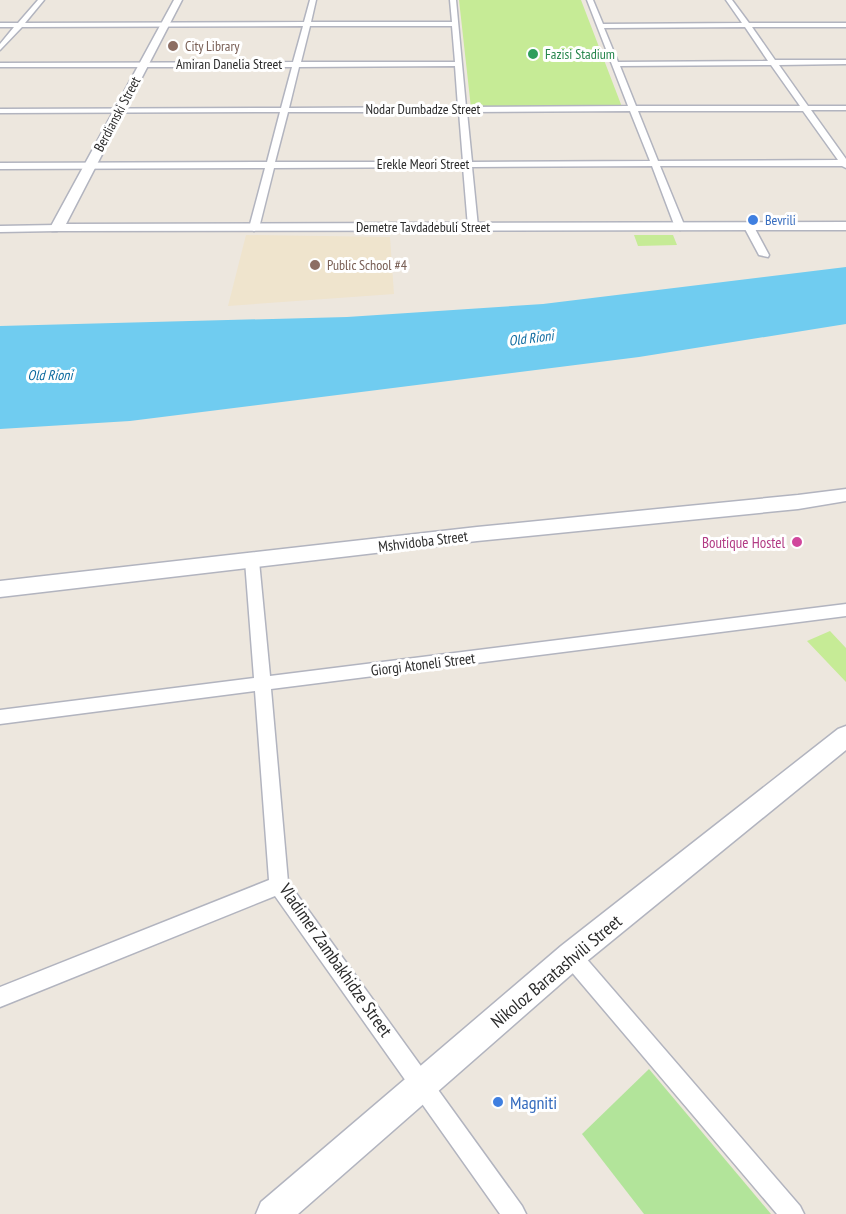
<svg xmlns="http://www.w3.org/2000/svg" width="846" height="1214" viewBox="0 0 846 1214" font-family="'PT Sans Narrow',sans-serif">
	<style>
		.education { fill: #efe4cd }
		.green { fill: #b2e49a }
		.pitch { fill: #c6eb96 }
		.water { fill: #70ccf0 }
		.lines { fill: none; stroke-linecap: round; stroke-linejoin: round }
		.street-casing { stroke: #b2b4bf; stroke-width: 3 }
		.secondary-casing { stroke: #b2b4bf; stroke-width: 3 }
		.street { fill: #fff; fill-rule: evenodd }
		.secondary { fill: #fff; fill-rule: evenodd }
		.education-dot { fill: #8d6e63; stroke: #fff; stroke-width: 2 }
		.leisure-dot { fill: #2e9e5b; stroke: #fff; stroke-width: 2 }
		.shop-dot { fill: #3f7fe0; stroke: #fff; stroke-width: 2 }
		.hotel-dot { fill: #d1479c; stroke: #fff; stroke-width: 2 }
		.labels { text-anchor: middle; dominant-baseline: central; stroke-width: 6; stroke-linejoin: round; paint-order: stroke }
		.far-education-label { font-size: 14px; fill: #785e54; stroke: #fff; text-anchor: start }
		.far-leisure-label { font-size: 14px; fill: #27864d; stroke: #fff; text-anchor: start }
		.far-street-label { font-size: 14px; fill: #2c2c2c; stroke: #fff }
		.far-shop-label { font-size: 14px; fill: #366cbe; stroke: #fff; text-anchor: start }
		.far-water-label { font-size: 14px; font-style: italic; fill: #0c6a9f; stroke: #fff }
		.street-label { font-size: 15px; fill: #2c2c2c; stroke: #fff }
		.hotel-label { font-size: 15px; fill: #b23c85; stroke: #fff; text-anchor: end }
		.near-street-label { font-size: 18px; fill: #2c2c2c; stroke: #fff }
		.near-shop-label { font-size: 18px; fill: #366cbe; stroke: #fff; text-anchor: start }
	</style>
	<rect width="100%" height="100%" fill="#ede7de"/>
	<path class="education" d="M246,235L390,237L394,294L228,306Z"/>
	<path class="green" d="M649,1069L771,1214H644L582,1134Z"/>
	<path class="pitch" d="M459,0H581L622,107L471,108Z
		M634,235H673L677,245L638,246Z
		M830,631L846,648V682L807,641Z"/>
	<path class="water" d="M846,267V324L639,357L130,421L0,429V326L347,317L543,304Z"/>
	<g class="lines">
		<g class="street-casing">
			<path id="street" d="M38,0H44L25,23L304,22L310,0H316L311,22H452L450,0H456L466,107L628,106L587,0H593L603,24L742,23L726,0H732L749,23H846V27H752L775,60H846V64L779,65L808,106H846V110H811L846,159V168L842,166H660L685,227L680,230L675,227L652,166L472,167L478,227L473,230L468,227L463,167L274,168L259,228L254,231L249,228L265,168L0,169V163L267,162L280,112L0,113V109L281,108L292,67H0V63L293,62L303,26L22,27L0,50V44L14,27H0V23H18ZM310,26H452L455,62H301ZM745,27L768,61L618,62L604,28ZM771,65L800,106H636L620,66ZM455,66L458,107L289,108L299,67ZM630,111L650,161L472,162L467,112ZM638,111H803L838,160L658,161ZM288,112H459L463,162H275Z
				M749,224L754,227L769,255L768,257L759,255L744,227Z
				M0,226L57,225L62,228L57,231L0,232Z
				M252,556L259,561L270,676L846,604V616L271,689L288,882L522,1206L526,1214H500L275,896L0,1007V987L269,880L255,691L0,724V710L254,678L245,561Z
				M571,946L578,949L800,1206L804,1214H777L564,963L561,956L564,949Z"/>
		</g>
		<g class="secondary-casing">
			<path id="secondary" d="M174,0H182L66,224L846,222V230L52,231L50,228Z
				M846,489V501L798,509L477,541L0,597V581L477,527L798,495Z
				M846,726V750L581,966L298,1214H256L261,1202L561,946L838,729Z"/>
		</g>
		<use href="#street" class="street"/>
		<use href="#secondary" class="secondary"/>
	</g>
	<g class="education-dot">
		<circle cx="173" cy="46" r="6"/>
		<circle cx="315" cy="265" r="6"/>
	</g>
	<circle class="leisure-dot" cx="533" cy="54" r="6"/>
	<g class="shop-dot">
		<circle cx="753" cy="220" r="6"/>
		<circle cx="498" cy="1102" r="6"/>
	</g>
	<circle class="hotel-dot" cx="797" cy="542" r="6"/>
	<g class="labels">
		<g class="far-education-label">
			<text x="185" y="46">City Library</text>
			<text x="327" y="265">Public School #4</text>
		</g>
		<g class="far-leisure-label">
			<text x="545" y="54">Fazisi Stadium</text>
		</g>
		<g class="far-street-label">
			<text x="229" y="64">Amiran Danelia Street</text>
			<text x="423" y="109">Nodar Dumbadze Street</text>
			<text transform="translate(117 114) rotate(-62)">Berdianski Street</text>
			<text x="423" y="164">Erekle Meori Street</text>
			<text x="423" y="227">Demetre Tavdadebuli Street</text>
		</g>
		<g class="far-shop-label">
			<text x="765" y="220">Bevrili</text>
		</g>
		<g class="far-water-label">
			<text transform="translate(531 338) rotate(-7)">Old Rioni</text>
			<text x="50" y="375">Old Rioni</text>
		</g>
		<g class="street-label">
			<text transform="translate(423 541) rotate(-7)">Mshvidoba Street</text>
			<text transform="translate(423 664) rotate(-7)">Giorgi Atoneli Street</text>
		</g>
		<g class="hotel-label">
			<text x="785" y="542">Boutique Hostel</text>
		</g>
		<g class="near-street-label">
			<text transform="translate(336 960) rotate(55)">Vladimer Zambakhidze Street</text>
			<text transform="translate(556 971) rotate(-40)">Nikoloz Baratashvili Street</text>
		</g>
		<g class="near-shop-label">
			<text x="510" y="1102">Magniti</text>
		</g>
	</g>
</svg>
